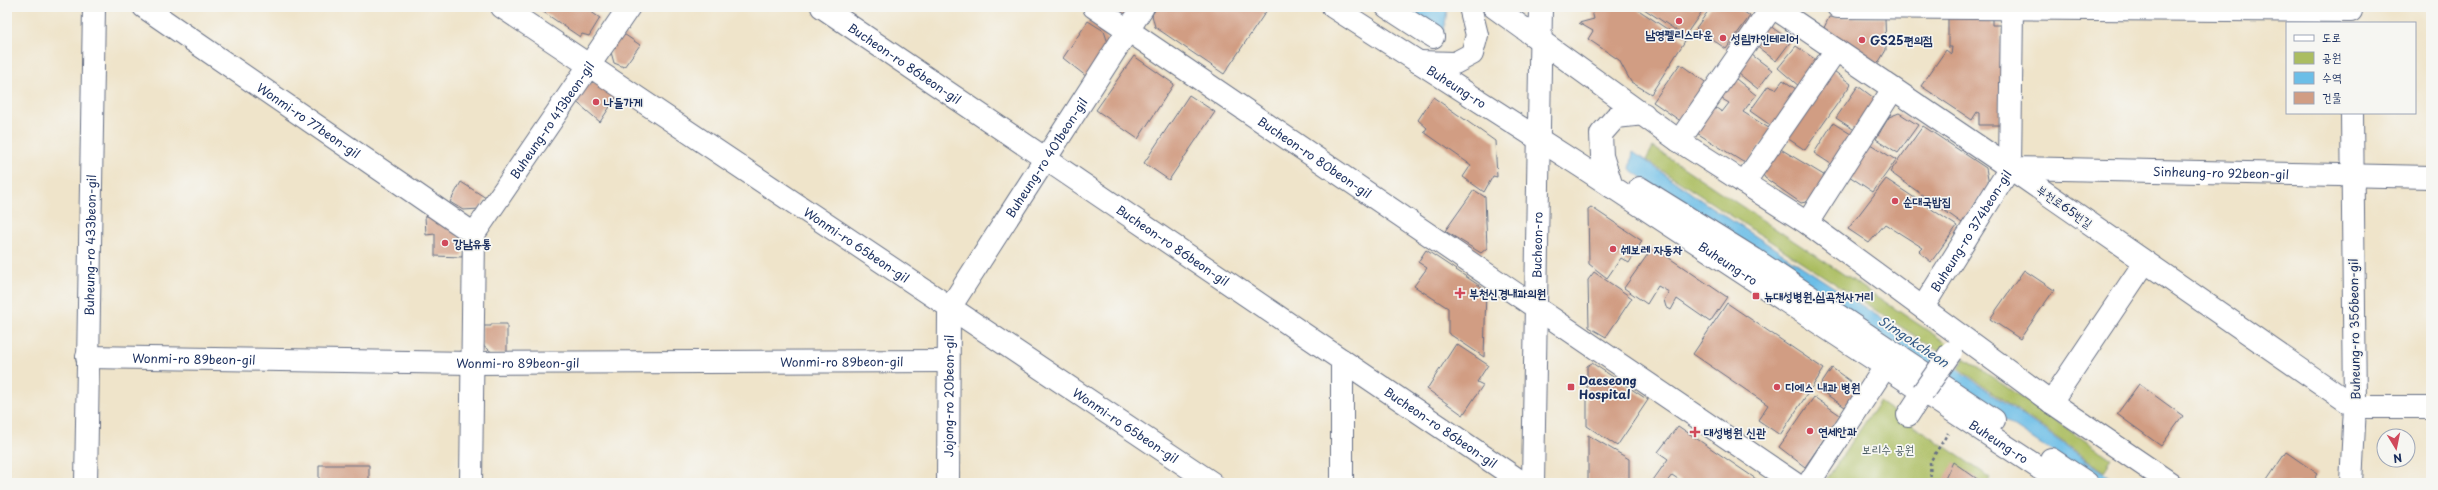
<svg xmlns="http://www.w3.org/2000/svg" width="2438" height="490" viewBox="0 0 2438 490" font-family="'Playpen Sans','Poor Story',sans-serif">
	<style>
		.green { fill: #abbd61; stroke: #637660 }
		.water { fill: #6cbee7; stroke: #4476a2 }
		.building { fill: #d19d83 }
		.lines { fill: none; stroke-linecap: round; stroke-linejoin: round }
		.minor-casing { stroke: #656e84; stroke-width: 24 }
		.major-casing { stroke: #656e84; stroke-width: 24 }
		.path { stroke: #656e84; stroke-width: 2.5; stroke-dasharray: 3 3; stroke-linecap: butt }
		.minor { stroke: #fff; stroke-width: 22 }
		.major { stroke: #fff; stroke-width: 22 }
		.minor-bridge-casing { stroke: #656e84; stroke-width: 24; stroke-linecap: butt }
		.minor-bridge { stroke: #fff; stroke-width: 22 }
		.poi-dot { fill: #d1495b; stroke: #f6f6f2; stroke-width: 1.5 }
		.labels { text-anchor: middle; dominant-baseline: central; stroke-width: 3.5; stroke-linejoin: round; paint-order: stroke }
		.poi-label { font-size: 12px; font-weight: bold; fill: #1b2f5e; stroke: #f6f6f2; text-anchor: start }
		.street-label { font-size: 12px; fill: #1b2f5e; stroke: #f6f6f2 }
		.park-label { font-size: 12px; fill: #465a5f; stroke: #f6f6f2 }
		.water-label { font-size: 13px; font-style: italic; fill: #335a87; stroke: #f6f6f2 }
	</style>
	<rect width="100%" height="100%" fill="#f6f6f2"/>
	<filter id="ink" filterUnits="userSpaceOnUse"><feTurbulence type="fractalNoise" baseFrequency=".025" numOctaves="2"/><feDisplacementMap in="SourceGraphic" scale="8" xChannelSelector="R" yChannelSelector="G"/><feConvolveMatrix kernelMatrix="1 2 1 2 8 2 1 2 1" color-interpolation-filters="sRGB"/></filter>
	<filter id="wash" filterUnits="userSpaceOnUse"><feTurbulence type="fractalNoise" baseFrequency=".012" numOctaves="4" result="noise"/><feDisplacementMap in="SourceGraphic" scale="16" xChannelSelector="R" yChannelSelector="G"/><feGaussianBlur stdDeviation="0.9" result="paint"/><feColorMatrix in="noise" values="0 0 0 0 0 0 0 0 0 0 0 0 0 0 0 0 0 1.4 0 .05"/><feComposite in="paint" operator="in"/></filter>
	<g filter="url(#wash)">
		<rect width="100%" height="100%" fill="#efe4ca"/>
		<path class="green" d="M1653,147L1948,344L1941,353L1646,160Z
			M1964,358L2112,459L2104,471L1958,368Z
			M1879,402L1991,478L1988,483H1824Z"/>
		<path class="water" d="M1389,7H1442L1447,10L1443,39Z
			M1633,152L1705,203L1928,349L2119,483H2099L1679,203L1630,169Z"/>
		<g id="blocks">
			<path class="building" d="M540,7H584L600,18L589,36L582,34L580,37L539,9Z
				M1106,7H1134L1126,20Z
				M1157,7H1269L1224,74L1155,27L1152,15Z
				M1591,7H1634L1685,41L1651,94L1631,82L1619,60L1588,39L1593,31L1579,23L1594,19Z
				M1641,7H1705L1685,36Z
				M1711,7H1737L1750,16L1726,49L1696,28Z
				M1948,16H1992V25H2001L2000,125H1979V113L1977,112L1972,120L1921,86L1946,50L1951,54L1952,47H1948Z
				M1829,17L1885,18L1886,50L1877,65L1823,30Z
				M1088,21L1104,31L1109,46L1087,77L1063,58Z
				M1766,23L1791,41L1776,61L1751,42Z
				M618,30L640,45L624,67L614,63L611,52Z
				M1796,46L1819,62L1800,87L1778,68Z
				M1748,52L1772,70L1758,89L1734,70Z
				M1134,56L1174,84L1138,139L1096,110Z
				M1680,64L1708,84L1682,122L1653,102Z
				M1830,68L1851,84L1805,150L1784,136Z
				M1731,75L1756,95L1743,112L1772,130L1750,160L1743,162L1692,130L1709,103L1722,112L1729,103L1715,95Z
				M1783,80L1800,92L1773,127L1750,111L1768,86L1776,89Z
				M598,81L617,96L600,122L573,99L582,85Z
				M1858,86L1878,101L1856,131L1836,118Z
				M1189,95L1215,112L1169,180L1144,163Z
				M1433,97L1495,141L1497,177L1493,176L1484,192L1463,177L1471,165L1424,132L1427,128L1418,120Z
				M1899,113L1918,125L1898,153L1876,139L1889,117Z
				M1833,123L1854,136L1834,166L1814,153Z
				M1923,126L1986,168L1989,185L1962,223L1890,172Z
				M1870,144L1896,160L1873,192L1849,176Z
				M1774,145L1827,177L1811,201L1801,203L1765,178L1759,167Z
				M1886,179L1957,226L1931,262L1919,252L1923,248L1885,224L1869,243L1848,229Z
				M461,182L486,198L480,209L463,210L450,202Z
				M1474,190L1485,197L1487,248L1481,253L1445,231Z
				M1591,207L1642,241L1629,263L1621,258L1607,278L1589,264L1588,209Z
				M425,216H434L456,232L463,244L462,257L435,256V234L426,235Z
				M1653,247L1727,297L1710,322L1677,299L1671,310L1666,307L1664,300L1669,292L1658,286L1647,304L1624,288Z
				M1426,250L1486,290L1484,357L1448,333V308L1414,286L1427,268L1418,262Z
				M2024,270L2054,290L2020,339L1990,319Z
				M1594,272L1632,298L1606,337L1589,327L1588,280Z
				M1727,303L1824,369L1780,435L1758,420L1768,405L1693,354Z
				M491,324H507V353L494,354L482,344V326H491Z
				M1456,344L1488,365L1477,382L1483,385L1463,415L1427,389Z
				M1592,363L1648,400L1617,446L1587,426V366Z
				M1832,368L1850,381L1853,395L1845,407L1818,389Z
				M2139,384L2183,416L2161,446L2117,414Z
				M1814,397L1840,415L1805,467L1779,447Z
				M1678,426L1762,483H1684L1672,475L1666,483H1651L1668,459L1658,452Z
				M1588,435L1629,459V483H1588Z
				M2286,452L2318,474L2312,483H2265Z
				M1953,462L1983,483H1943Z
				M319,465H369V483H319Z"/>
		</g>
	</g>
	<g filter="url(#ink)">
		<use href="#blocks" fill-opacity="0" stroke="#656e84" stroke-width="1"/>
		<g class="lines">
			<g class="minor-casing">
				<g id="minor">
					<path id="s1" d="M144,7L474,234"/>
					<path id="s2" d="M502,7L1212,483"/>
					<path id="s3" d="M822,7L1523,483"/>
					<path id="s4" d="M1094,7L1794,483"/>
					<path id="s5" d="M1333,7L1582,167L2062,483"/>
					<path d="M1387,7L1433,37"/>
					<path d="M1494,7L1679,141L1807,223L2051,402L2170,483"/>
					<path d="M1773,7L2010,168L2355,407"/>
					<path d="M1838,7L2351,11"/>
					<path d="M1418,62L1455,63L1472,54L1477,35L1470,7"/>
					<path d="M1679,141L1772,7"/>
					<path id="s6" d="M2010,168L2431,177"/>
					<path d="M1744,183L1836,50"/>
					<path d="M1612,187L1602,156L1601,134L1616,117L1644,114"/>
					<path d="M1640,188L1754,259L1994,420"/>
					<path d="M1807,223L1893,89"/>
					<path id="s7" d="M474,234L629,7"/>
					<path id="s8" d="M1923,307L2010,168L2012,7"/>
					<path id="s9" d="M87,357L471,363L948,361"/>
					<path d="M1342,360V483"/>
					<path d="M2051,402L2145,262"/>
					<path d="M2355,407H2431"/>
					<path d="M1908,415L1923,392"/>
					<path d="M2051,459L2087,483"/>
					<path id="s10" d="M86,483L94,7"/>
					<path d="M471,483L474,234"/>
					<path id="s11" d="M948,483L949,309L1143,7"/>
					<path d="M1809,483L1885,367"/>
					<path d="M2351,483L2355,407L2352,113"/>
				</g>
			</g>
			<g class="major-casing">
				<g id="major">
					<path id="s12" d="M1533,483L1541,7"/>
				</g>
			</g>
			<path class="path" d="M1931,483L1930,462L1948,433"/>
			<use href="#minor" class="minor"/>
			<use href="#major" class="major"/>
			<g class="minor-bridge-casing">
				<path id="minor-bridge" d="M1923,392L1951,352"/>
			</g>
			<use href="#minor-bridge" class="minor-bridge"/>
		</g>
	</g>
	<g class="poi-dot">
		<circle cx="1679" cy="21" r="4"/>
		<circle cx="1723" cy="38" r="4"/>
		<circle cx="1862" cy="40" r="4"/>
		<circle cx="596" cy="102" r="4"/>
		<circle cx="1895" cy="201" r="4"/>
		<circle cx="445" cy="243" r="4"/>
		<circle cx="1613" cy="249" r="4"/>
		<path d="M1458 287h4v4h4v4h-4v4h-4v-4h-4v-4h4z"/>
		<rect x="1752" y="292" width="8" height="8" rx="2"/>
		<rect x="1567" y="383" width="8" height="8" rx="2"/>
		<circle cx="1777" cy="387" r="4"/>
		<circle cx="1810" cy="431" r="4"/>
		<path d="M1693 426h4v4h4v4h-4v4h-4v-4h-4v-4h4z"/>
	</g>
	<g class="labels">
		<g class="poi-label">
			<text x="1679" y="34" text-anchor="middle">남영펠리스타운</text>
			<text x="1731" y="38">성림카인테리어</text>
			<text x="1870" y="40">GS25편의점</text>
			<text x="604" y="102">나들가게</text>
			<text x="1903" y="201">순대국밥집</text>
			<text x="453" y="243">강남유통</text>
			<text x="1621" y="249">쉐보레 자동차</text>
			<text x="1469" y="293">부천신경내과의원</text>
			<text x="1764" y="296">뉴대성병원.심곡천사거리</text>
			<text x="1579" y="380">Daeseong<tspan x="1579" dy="14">Hospital</tspan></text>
			<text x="1785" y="387">디에스 내과 병원</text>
			<text x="1818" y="431">연세안과</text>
			<text x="1704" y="432">대성병원 신관</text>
		</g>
		<g class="street-label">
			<text stroke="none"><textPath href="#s3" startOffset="100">Bucheon-ro 86beon-gil</textPath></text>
			<text stroke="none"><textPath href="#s5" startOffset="147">Buheung-ro</textPath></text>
			<text stroke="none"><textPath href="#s1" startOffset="200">Wonmi-ro 77beon-gil</textPath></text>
			<text stroke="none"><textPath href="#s7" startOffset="138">Buheung-ro 413beon-gil</textPath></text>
			<text stroke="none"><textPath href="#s4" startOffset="267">Bucheon-ro 80beon-gil</textPath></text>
			<text stroke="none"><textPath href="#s11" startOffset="354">Buheung-ro 401beon-gil</textPath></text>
			<text stroke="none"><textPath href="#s6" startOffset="211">Sinheung-ro 92beon-gil</textPath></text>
			<text transform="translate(2065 206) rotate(35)">부천로65번길</text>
			<text stroke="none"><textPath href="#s8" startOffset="90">Buheung-ro 374beon-gil</textPath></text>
			<text stroke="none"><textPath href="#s10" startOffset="238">Buheung-ro 433beon-gil</textPath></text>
			<text stroke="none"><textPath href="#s3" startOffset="424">Bucheon-ro 86beon-gil</textPath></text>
			<text stroke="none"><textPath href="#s12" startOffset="238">Bucheon-ro</textPath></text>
			<text stroke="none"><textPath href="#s2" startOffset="427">Wonmi-ro 65beon-gil</textPath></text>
			<text stroke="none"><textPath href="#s5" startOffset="471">Buheung-ro</textPath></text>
			<text transform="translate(2354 329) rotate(-91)">Buheung-ro 356beon-gil</text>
			<text stroke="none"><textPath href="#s9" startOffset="107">Wonmi-ro 89beon-gil</textPath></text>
			<text stroke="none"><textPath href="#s9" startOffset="755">Wonmi-ro 89beon-gil</textPath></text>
			<text stroke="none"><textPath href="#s9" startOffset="431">Wonmi-ro 89beon-gil</textPath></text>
			<text stroke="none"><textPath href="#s11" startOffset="87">Jojong-ro 20beon-gil</textPath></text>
			<text stroke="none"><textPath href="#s2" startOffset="751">Wonmi-ro 65beon-gil</textPath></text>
			<text stroke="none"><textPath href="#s3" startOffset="748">Bucheon-ro 86beon-gil</textPath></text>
			<text stroke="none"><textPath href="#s5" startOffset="795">Buheung-ro</textPath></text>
		</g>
		<g class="park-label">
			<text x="1888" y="449">보리수 공원</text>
		</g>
		<g class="water-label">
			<text transform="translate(1914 341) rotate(34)">Simgokcheon</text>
		</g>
	</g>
	<rect width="2438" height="490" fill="none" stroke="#f6f6f2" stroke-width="24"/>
	<rect x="2286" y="22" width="130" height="92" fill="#f6f6f2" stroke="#9ea6b7"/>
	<rect x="2294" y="35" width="20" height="6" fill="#ffffff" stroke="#9ea6b7"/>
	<text x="2322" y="42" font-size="12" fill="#1b2f5e">도로</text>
	<rect x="2294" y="52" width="20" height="12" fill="#abbd61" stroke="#9ea6b7"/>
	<text x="2322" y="62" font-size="12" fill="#1b2f5e">공원</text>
	<rect x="2294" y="72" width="20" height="12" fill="#6cbee7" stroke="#9ea6b7"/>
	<text x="2322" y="82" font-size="12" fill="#1b2f5e">수역</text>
	<rect x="2294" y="92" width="20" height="12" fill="#d19d83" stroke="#9ea6b7"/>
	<text x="2322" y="102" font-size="12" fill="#1b2f5e">건물</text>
	<g transform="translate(2396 448) rotate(170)"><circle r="19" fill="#f6f6f2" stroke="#9ea6b7"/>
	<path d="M0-3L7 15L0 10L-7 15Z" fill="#d1495b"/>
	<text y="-6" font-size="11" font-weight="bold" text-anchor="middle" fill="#1b2f5e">N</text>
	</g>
</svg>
